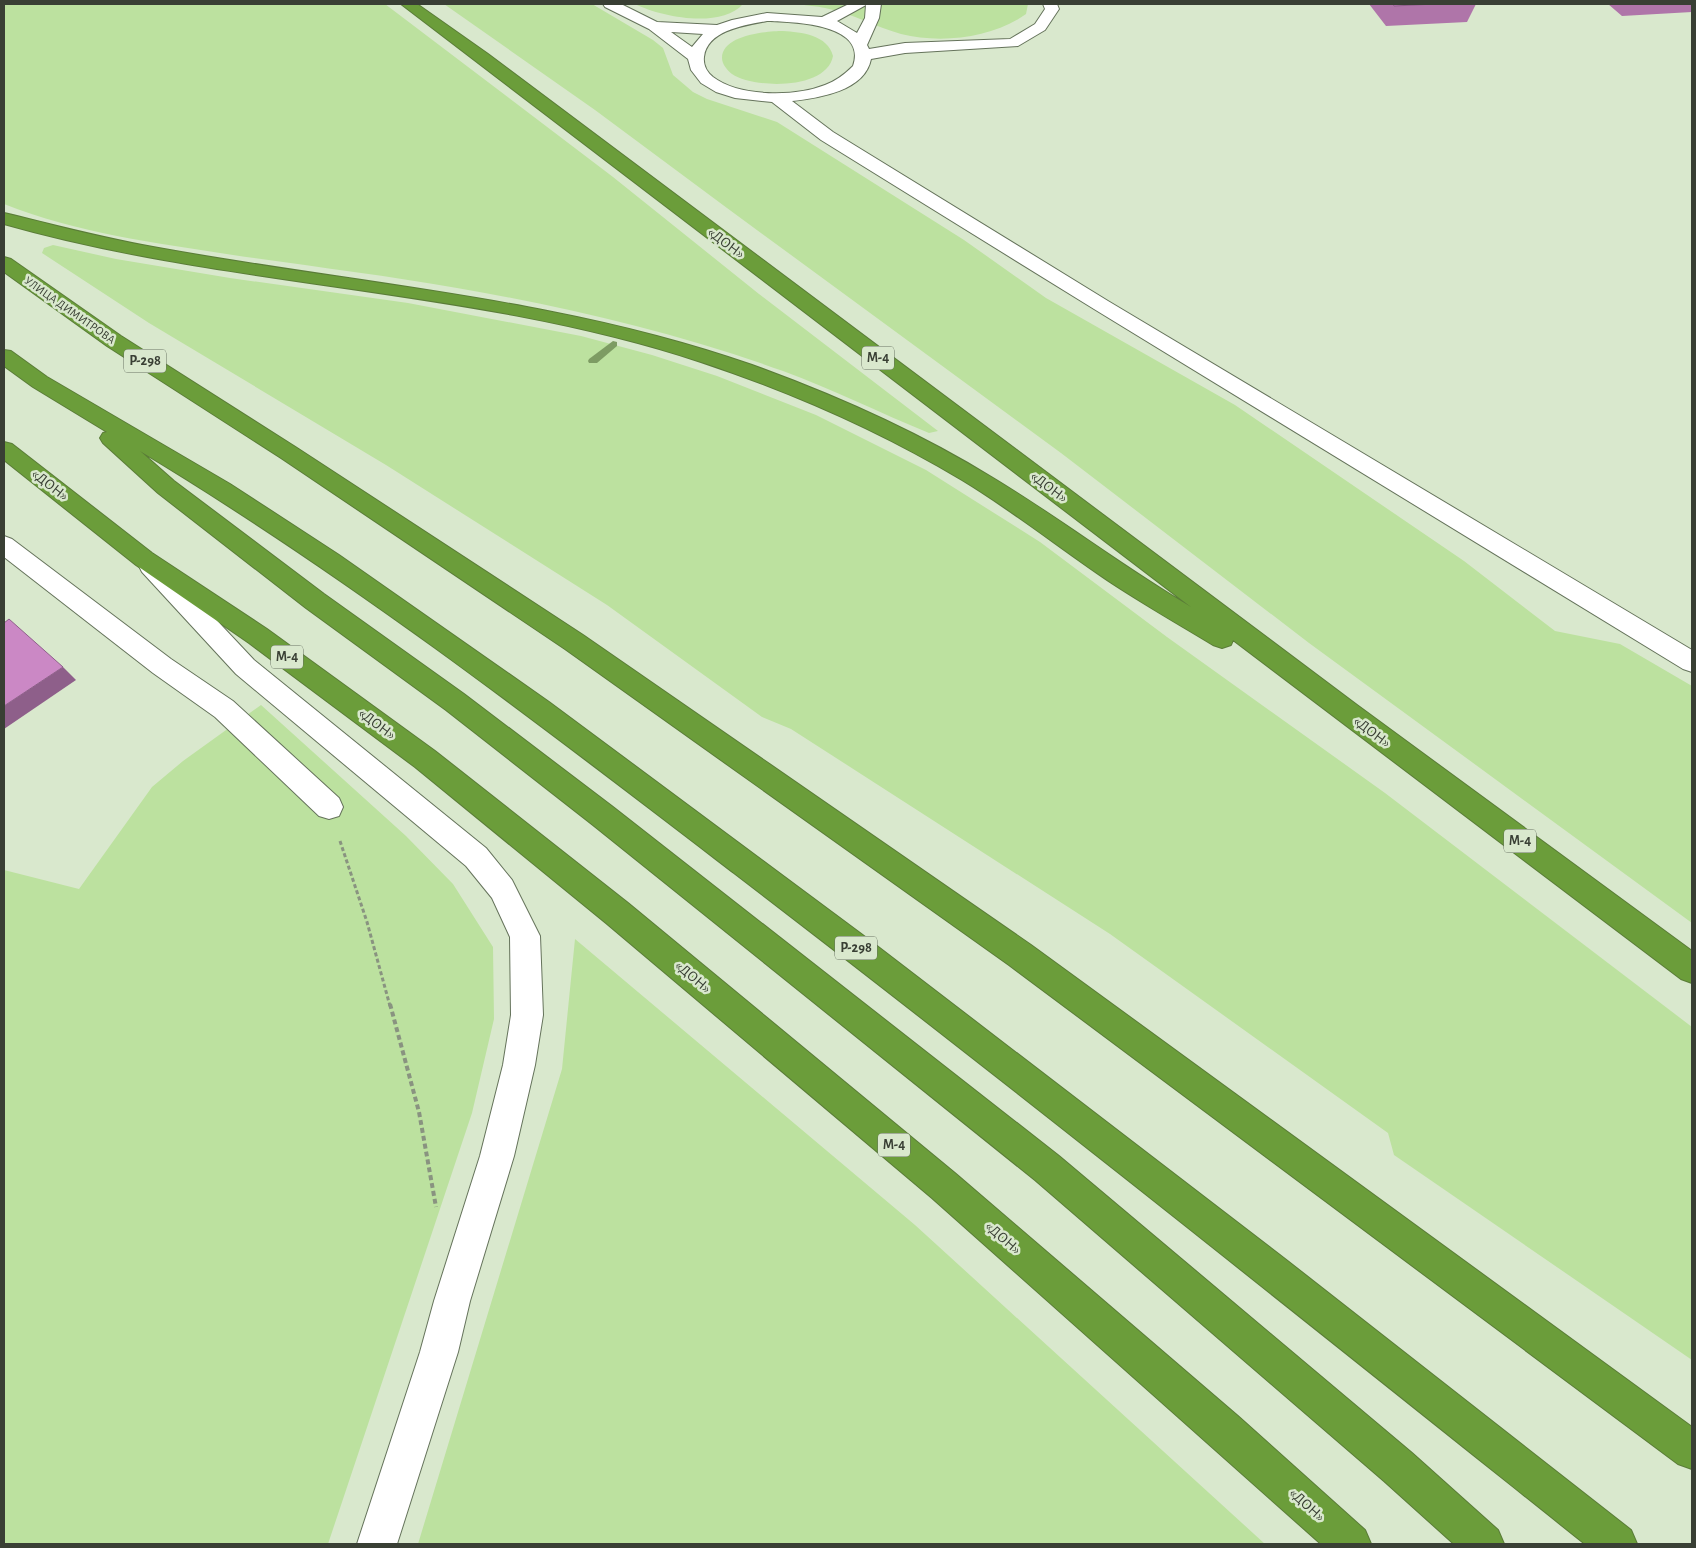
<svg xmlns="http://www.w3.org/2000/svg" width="1696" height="1548" viewBox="0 0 1696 1548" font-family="'Alegreya Sans',sans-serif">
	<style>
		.green { fill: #bce19f }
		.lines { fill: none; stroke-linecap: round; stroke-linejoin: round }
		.stream { fill: #7d9c63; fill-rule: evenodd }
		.minor-casing { stroke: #65735b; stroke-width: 2 }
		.highway-casing { stroke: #5a7c38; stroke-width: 2 }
		.path-far1 { stroke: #899380; stroke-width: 3; stroke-dasharray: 4 2.5; stroke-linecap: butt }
		.path { stroke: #899380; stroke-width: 4; stroke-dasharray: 5 3; stroke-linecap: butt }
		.minor { fill: #fff; fill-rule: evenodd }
		.highway { fill: #6b9d3a; fill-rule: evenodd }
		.wall { fill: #af75a9 }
		.shaded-wall { fill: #8e5f8a }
		.building { fill: #cb88c5; stroke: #8e5f8a }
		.labels { text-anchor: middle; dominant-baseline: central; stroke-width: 5; stroke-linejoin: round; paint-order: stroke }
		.far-street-label { font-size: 12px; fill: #393f34; stroke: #d9e8cd }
		.shield { fill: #d9e8cd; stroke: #697262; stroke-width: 1 }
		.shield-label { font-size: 14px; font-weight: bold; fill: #393f34 }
		.street-label { font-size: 15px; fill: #393f34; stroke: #d9e8cd }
	</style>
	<rect width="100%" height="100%" fill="#d9e8cd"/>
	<path class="green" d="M4,4H385L613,177L759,294L938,431L929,433C880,413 832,389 783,371C677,333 567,307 457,288C383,275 308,266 233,255C156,243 77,233 4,204Z
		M444,4H592L653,40L663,48L673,75L693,92L707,99L777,122L964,240L1046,298L1235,405L1464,561L1555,631L1620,644L1692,686V923L1309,643L1061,453L727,208L595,110Z
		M635,4H743C721,29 661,17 635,4Z
		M799,4H1028L1026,14C993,38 941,44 901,34C876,27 851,13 825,8C816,6 808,6 799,4Z
		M783,31C801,32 828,35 833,56C827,90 754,89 732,74C727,70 722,64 722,58C722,35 767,31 783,31Z
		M53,245L116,259L230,278L408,303L581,336L652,355L717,376L816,415L926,470L1040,542L1167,637L1385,793L1692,1027V1360L1394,1155L1388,1133L1110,934L791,729L762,717L607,605L386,465L149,323L42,253L44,248Z
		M261,705L406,836L453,884L493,947L494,1019L472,1113L328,1544H4V870L79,889L152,787L183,761Z
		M575,939L915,1225L1265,1544H418L562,1069Z"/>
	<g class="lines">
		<path class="stream" d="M613,341L617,342V346L597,363H589L588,361L589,359Z"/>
		<g class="minor-casing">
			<path id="minor" d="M603,4H621L657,22L717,25L732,20L767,13L822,17L849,4H881L879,18L867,45L869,49L905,43L1010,39L1035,24L1045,9L1043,4H1057L1059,9L1045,30L1018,46L905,53L871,59C865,91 819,98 792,101L833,132L1108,301L1692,650V672L1683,669L1094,309L821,140L772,102L735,98L716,92L701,83L691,70L688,59L649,29L605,7ZM866,5L865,18L857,33L837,21ZM767,21C792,22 868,23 853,66C845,74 836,81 825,85C795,97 739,97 713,77C707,72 703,65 704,57C707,30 746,25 767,21ZM671,32L703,34L692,47Z
				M4,536L12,539L171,659L233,701L339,798L343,807L339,816L329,819L319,816L215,717L153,673L4,557Z
				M151,557L160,560L254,660L486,848L512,880L540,936L543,1015L535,1065L514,1156L470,1301L458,1352L397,1544H357L420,1352L434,1301L480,1156L503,1065L511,1015L510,937L492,898L466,866L236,674L142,572L139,566L142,560Z"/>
		</g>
		<g class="highway-casing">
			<path id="highway" d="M401,4H417L488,54L1357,705L1692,951V983L1681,979L1233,640L1231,645L1222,648L1213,645C1180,625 1145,605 1113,584C1062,550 1015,512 962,480C880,431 791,392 701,362C475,287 232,289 4,224V213C54,225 102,238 153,247C353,284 558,297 752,365C835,395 918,432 993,478C1061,519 1123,567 1191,607Z
				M4,257L11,259L121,336L297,448L583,635L1031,945L1692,1427V1469L1678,1464L1009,965L565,649L281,458L107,346L4,272Z
				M4,350L11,351L47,377L230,484L339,555L549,702L864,936L1285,1259L1631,1530L1637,1544H1585C1303,1319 1021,1093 734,873C541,725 348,576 140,451L174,481L324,594L464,694L613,807L1059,1156L1412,1453L1498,1530L1504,1544H1454L1384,1481L1035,1180L593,825L446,710L306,608L158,493L103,443L100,438L103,433L107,432L33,387L4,366Z
				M4,442L12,444L152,553L267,629L435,751L628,903L956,1174L1239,1417L1365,1530L1371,1544H1321L932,1198L606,923L415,767L249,643L136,565L4,460Z"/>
		</g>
		<path class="path-far1" d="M340,841L367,922L390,1006"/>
		<path class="path" d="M390,1004L419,1112L436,1207"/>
		<use href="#minor" class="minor"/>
		<use href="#highway" class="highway"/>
	</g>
	<path class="wall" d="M1369,4H1476L1467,22L1386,26Z
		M1608,4H1692V12L1622,16Z"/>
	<path class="shaded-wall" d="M63,667L76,680L4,729V706Z"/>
	<path class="building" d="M1393,4H1435L1394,6Z
		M9,619L63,667L4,706V623Z"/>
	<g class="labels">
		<g class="far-street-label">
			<text transform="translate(70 310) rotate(35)">УЛИЦА ДИМИТРОВА</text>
		</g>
		<g class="shield">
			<rect x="862" y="346.5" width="32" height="23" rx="4"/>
			<rect x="124" y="349.5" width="42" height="23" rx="4"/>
			<rect x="271" y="645.5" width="32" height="23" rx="4"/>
			<rect x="1504" y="829.5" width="32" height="23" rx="4"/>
			<rect x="835" y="936.5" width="42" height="23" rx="4"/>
			<rect x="878" y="1133.5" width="32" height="23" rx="4"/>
		</g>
		<g class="shield-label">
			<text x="878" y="358">М-4</text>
			<text x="145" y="361">Р-298</text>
			<text x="287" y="657">М-4</text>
			<text x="1520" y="841">М-4</text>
			<text x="856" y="948">Р-298</text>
			<text x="894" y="1145">М-4</text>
		</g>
		<g class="street-label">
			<text transform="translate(726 243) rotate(37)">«ДОН»</text>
			<text transform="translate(50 485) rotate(38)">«ДОН»</text>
			<text transform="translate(1049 487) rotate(37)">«ДОН»</text>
			<text transform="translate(377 724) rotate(37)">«ДОН»</text>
			<text transform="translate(1372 732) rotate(37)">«ДОН»</text>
			<text transform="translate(693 977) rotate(40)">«ДОН»</text>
			<text transform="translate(1003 1238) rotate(41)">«ДОН»</text>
			<text transform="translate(1307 1505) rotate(42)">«ДОН»</text>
		</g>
	</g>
	<rect width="1696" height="1548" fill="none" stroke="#393f34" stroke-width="10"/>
</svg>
